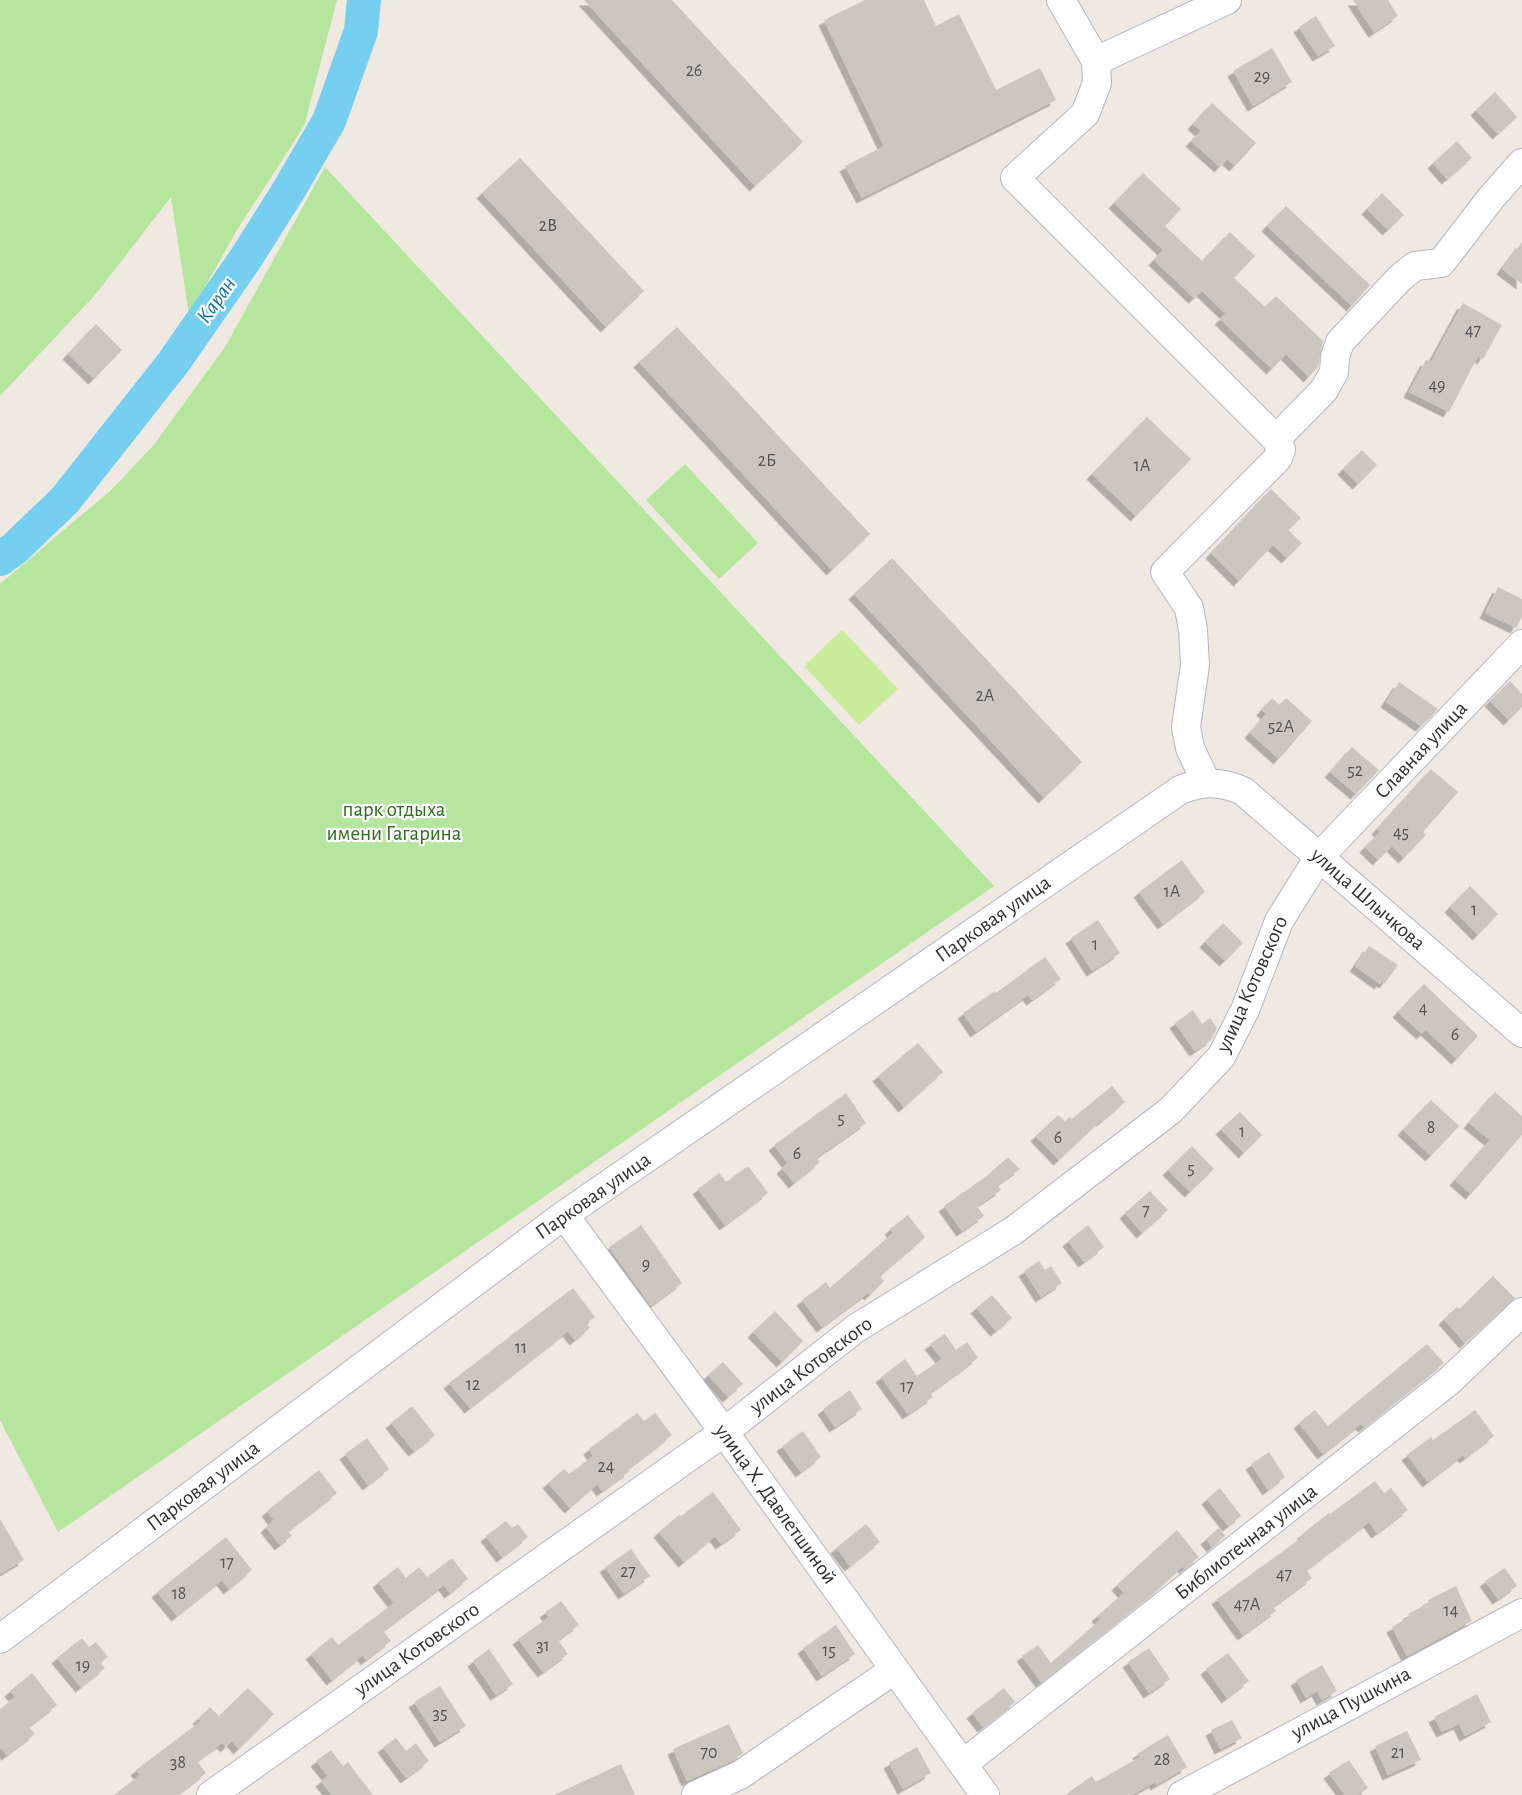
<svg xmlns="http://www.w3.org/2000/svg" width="1522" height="1795" viewBox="0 0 1522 1795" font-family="'Alegreya Sans',sans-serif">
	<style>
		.green { fill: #b6e59e }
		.pitch { fill: #c9ec9a }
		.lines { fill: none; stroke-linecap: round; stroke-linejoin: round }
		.river { stroke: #75cff0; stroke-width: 34 }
		.building { fill: #cbc7bf; filter: url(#shadow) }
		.minor-casing { stroke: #b4b7c1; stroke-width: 30 }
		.minor { stroke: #fff; stroke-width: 28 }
		.labels { text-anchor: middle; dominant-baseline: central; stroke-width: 4.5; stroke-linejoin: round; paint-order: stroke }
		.number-label { font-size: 18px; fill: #555452 }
		.street-label { font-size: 21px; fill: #2e2e2e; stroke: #fff }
		.park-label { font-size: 21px; fill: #2c6e1b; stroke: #fff }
		.water-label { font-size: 22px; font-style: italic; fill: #0d6fa3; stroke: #fff }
	</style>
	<defs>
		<filter id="shadow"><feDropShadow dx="-5.5" dy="5.5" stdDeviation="0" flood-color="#0004"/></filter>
	</defs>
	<rect width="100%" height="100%" fill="#efe9e1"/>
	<path class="green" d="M0,0H337L304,126L237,230L189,315L171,197L95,295L0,396Z
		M325,167L994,886L58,1532L0,1420V584L110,491L153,446L225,347Z
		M685,464L758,543L719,579L646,500Z"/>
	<path class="pitch" d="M842,630L898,689L859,725L804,666Z"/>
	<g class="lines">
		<path class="river" d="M0,559L15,548L65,500L173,363L246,258L287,193L329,121L361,31L364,0"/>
	</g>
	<path class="building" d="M584,0H672L803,142L755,186Z
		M865,0H924L936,26L959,14L996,90L1040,68L1056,100L862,198L845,166L884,146L824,20Z
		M1353,0H1388L1398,16L1374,32Z
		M1316,16L1335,46L1318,56L1299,27Z
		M1272,48L1292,82L1253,106L1233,71Z
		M1495,92L1517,117L1498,134L1476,110Z
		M1212,103L1256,143L1235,166L1227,159L1220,167L1191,141L1201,131L1193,124Z
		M1457,141L1472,158L1447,179L1433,163Z
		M520,158L644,291L606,327L482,193Z
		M1143,173L1181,209L1165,226L1202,261L1230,232L1255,256L1234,278L1265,307L1276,296L1323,341L1318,367L1309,377L1286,354L1272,369L1220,319L1226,314L1202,291L1194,298L1154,260L1163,250L1114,203Z
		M1382,193L1404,215L1388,230L1367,209Z
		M1286,206L1370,285L1352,306L1267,226Z
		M1522,242V284L1502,269Z
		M1463,303L1502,325L1483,359L1478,356L1449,412L1409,392L1426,360L1431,362Z
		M96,324L122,350L94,379L68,354Z
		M677,327L870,534L832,570L639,362Z
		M1147,417L1191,459L1136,516L1092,474Z
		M1362,450L1377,465L1358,484L1343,469Z
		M1271,489L1301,518L1288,530L1302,543L1287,558L1273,545L1239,581L1211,553Z
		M892,558L1082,762L1044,798L854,594Z
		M1498,587L1522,599V617L1516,628L1485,613Z
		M1510,681L1522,694V707L1509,720L1490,701Z
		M1399,682L1438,709L1421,726L1386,702Z
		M1272,698L1279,705L1286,698L1312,721L1279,759L1250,733L1266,714L1262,710Z
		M1352,747L1379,770L1356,794L1330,772Z
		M1431,769L1458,792L1423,832L1426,835L1404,858L1392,846L1378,860L1365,847L1380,832L1377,829Z
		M1182,860L1205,892L1163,924L1139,892Z
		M1470,886L1498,914L1478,935L1450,907Z
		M1098,920L1120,953L1092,971L1071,938Z
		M1223,923L1243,943L1225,961L1205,942Z
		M1369,946L1398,965L1385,983L1382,981L1380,984L1355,966Z
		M1045,957L1061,979L1032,1000L1028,995L976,1032L963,1013L995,991L996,993Z
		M1424,984L1478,1036L1457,1059L1426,1030L1422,1034L1398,1012Z
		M1193,1010L1202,1024L1210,1018L1217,1028L1211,1040L1195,1051L1175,1023Z
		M918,1043L943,1072L904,1107L878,1076Z
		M1112,1086L1125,1102L1102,1121L1101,1120L1059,1160L1036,1136L1058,1115L1065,1121L1070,1117L1072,1119Z
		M1495,1092L1522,1116V1135L1471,1194L1455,1180L1490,1140L1469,1123Z
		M846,1093L866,1123L816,1158L820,1162L794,1183L782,1168L788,1163L774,1145Z
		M1431,1100L1459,1126L1431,1156L1403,1130Z
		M1240,1112L1262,1135L1244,1153L1221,1129Z
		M1192,1146L1214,1169L1190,1192L1168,1170Z
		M1008,1157L1020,1169L997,1185L1001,1190L977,1206L984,1216L962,1231L944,1206L988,1175Z
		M748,1166L768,1193L725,1225L698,1189L719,1173L726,1182Z
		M1150,1191L1168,1210L1142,1233L1125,1213Z
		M908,1215L925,1237L880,1276L884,1281L870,1295L868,1293L822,1327L802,1300L826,1282L830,1288L893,1233L890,1229Z
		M641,1225L682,1283L651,1306L609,1247Z
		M1088,1225L1104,1247L1084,1262L1068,1241Z
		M1039,1261L1045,1270L1051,1266L1062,1283L1041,1297L1024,1271Z
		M1493,1276L1515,1298L1465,1343L1444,1319L1457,1307L1460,1309Z
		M573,1288L595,1317L586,1323L590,1328L575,1340L568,1331L470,1408L449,1383Z
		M992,1295L1012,1318L996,1331L976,1308Z
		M775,1311L803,1341L782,1362L753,1332Z
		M945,1334L956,1350L967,1342L978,1358L930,1393L933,1397L908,1414L881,1377L905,1359L917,1376L942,1359L930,1344Z
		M1427,1344L1444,1363L1364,1427L1361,1424L1323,1454L1299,1423L1315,1410L1328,1426Z
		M723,1362L743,1384L728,1397L708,1375Z
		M850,1390L862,1409L835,1427L823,1409Z
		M412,1406L435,1435L414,1451L391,1423Z
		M1475,1410L1494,1436L1465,1458L1463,1455L1428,1482L1407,1455L1431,1437L1433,1440Z
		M637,1413L644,1421L655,1413L672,1435L628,1469L630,1471L602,1491L597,1484L570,1508L548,1483L564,1469L569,1474L593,1456L589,1449Z
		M803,1431L821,1457L801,1472L782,1446Z
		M367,1438L389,1469L368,1485L345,1454Z
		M1269,1452L1285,1477L1268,1490L1251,1464Z
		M319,1470L337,1493L288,1531L292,1536L280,1545L266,1527L274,1520L267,1511Z
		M1375,1481L1384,1493L1391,1488L1408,1510L1377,1533L1369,1522L1306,1570L1312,1578L1273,1607L1276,1611L1243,1635L1217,1599L1304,1536L1302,1534L1329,1513L1330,1514Z
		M1220,1488L1241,1516L1228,1526L1207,1499Z
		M713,1492L741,1530L721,1544L715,1536L684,1562L659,1532L679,1515L681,1516Z
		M0,1519L24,1560L0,1574Z
		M506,1521L512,1528L518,1524L528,1537L502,1557L486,1536Z
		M866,1524L880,1542L850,1566L836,1548Z
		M1219,1528L1225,1536L1212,1547L1206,1539Z
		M1177,1530L1199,1557L1184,1569L1183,1566L1158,1589L1041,1682L1022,1656L1038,1645L1051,1663L1100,1620L1097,1616L1124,1593L1117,1585Z
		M226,1537L252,1570L229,1589L222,1580L177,1616L157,1592Z
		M631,1549L650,1576L624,1594L605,1567Z
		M452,1558L468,1579L450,1593L444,1585L383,1631L391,1641L366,1660L363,1655L332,1680L311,1654L332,1637L338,1645L394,1603L378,1582L398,1567L406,1578L419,1567L427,1577Z
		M1505,1568L1517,1586L1498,1599L1485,1581Z
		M1456,1586L1472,1621L1407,1656L1392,1627L1410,1617L1408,1614L1429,1603L1428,1600Z
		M561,1601L579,1625L558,1640L568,1654L543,1672L518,1639L549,1617L545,1612Z
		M836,1625L855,1654L822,1676L803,1648Z
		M82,1638L89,1647L96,1642L108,1657L100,1663L105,1668L81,1687L57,1658Z
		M1149,1648L1170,1679L1149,1693L1128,1662Z
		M489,1649L513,1684L496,1695L473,1661Z
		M1228,1653L1249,1681L1227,1698L1206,1669Z
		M1322,1665L1337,1691L1322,1700L1317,1691L1306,1698L1296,1680Z
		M32,1673L57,1705L29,1727L35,1734L7,1755L0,1747V1709L15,1697L10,1691Z
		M440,1686L466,1726L440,1742L414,1702Z
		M248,1688L274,1714L239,1749L232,1741L226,1747L222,1743L197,1761L206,1773L177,1795H114L140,1775L136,1770L201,1721L198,1719L210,1707L219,1716Z
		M1004,1688L1015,1702L983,1727L972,1713Z
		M1477,1694L1491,1722L1465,1736L1459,1724L1442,1732L1434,1717Z
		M1232,1720L1242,1738L1220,1749L1211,1730Z
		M729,1724L743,1753L732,1761L687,1781L673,1749Z
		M1407,1731L1421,1760L1388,1775L1375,1746Z
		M1168,1735L1187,1767L1156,1785L1155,1782L1132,1795H1065L1092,1776L1096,1782L1140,1757L1138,1753Z
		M396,1738L406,1751L416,1743L429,1761L406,1778L383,1747Z
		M917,1747L931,1773L903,1789L889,1763Z
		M331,1750L343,1766L348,1762L373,1795H332L321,1781L328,1776L316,1761Z
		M1349,1760L1368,1788L1358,1795H1345L1329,1773Z
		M621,1764L635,1795H554Z"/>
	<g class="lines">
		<g class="minor-casing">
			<path id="minor" d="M1061,0L1096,61
				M1276,439L1324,390L1334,372L1335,357L1340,342L1400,278L1415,266L1441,263L1491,198L1522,163
				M1206,782L1190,748L1186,727L1195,665L1193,630L1189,608L1165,572L1278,458L1281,449L1276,439L1015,178L1085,114L1097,83L1096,61L1227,0
				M564,1215L724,1432L985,1795
				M0,1639L564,1215L1180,790C1203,781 1220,781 1243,791L1522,1033
				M963,1764L1448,1382L1522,1312
				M211,1795L724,1432L855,1329L1013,1231L1171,1110L1221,1057L1245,1010L1279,921L1319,857L1522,644
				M696,1795L740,1775L894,1670
				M1182,1795L1522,1613"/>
		</g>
		<use href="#minor" class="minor"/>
	</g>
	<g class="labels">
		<g class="number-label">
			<text x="694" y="71">26</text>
			<text x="1262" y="77">29</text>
			<text x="548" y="226">2В</text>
			<text x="1473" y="331">47</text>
			<text x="1437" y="386">49</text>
			<text x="767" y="461">2Б</text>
			<text x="1142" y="466">1А</text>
			<text x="985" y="696">2А</text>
			<text x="1281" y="727">52А</text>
			<text x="1355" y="771">52</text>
			<text x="1401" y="833">45</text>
			<text x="1172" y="892">1А</text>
			<text x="1474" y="910">1</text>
			<text x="1095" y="945">1</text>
			<text x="1423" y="1009">4</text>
			<text x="1455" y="1035">6</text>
			<text x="841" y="1119">5</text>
			<text x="1431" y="1128">8</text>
			<text x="1242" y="1132">1</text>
			<text x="1058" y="1138">6</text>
			<text x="797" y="1154">6</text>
			<text x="1191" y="1169">5</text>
			<text x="1146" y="1211">7</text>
			<text x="646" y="1265">9</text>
			<text x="521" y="1348">11</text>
			<text x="473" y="1385">12</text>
			<text x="907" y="1387">17</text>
			<text x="606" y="1467">24</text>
			<text x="227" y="1563">17</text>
			<text x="628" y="1572">27</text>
			<text x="1284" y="1575">47</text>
			<text x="179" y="1594">18</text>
			<text x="1247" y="1605">47А</text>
			<text x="1451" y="1611">14</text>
			<text x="543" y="1646">31</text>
			<text x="829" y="1651">15</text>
			<text x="83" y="1666">19</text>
			<text x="440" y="1714">35</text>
			<text x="709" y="1753">70</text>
			<text x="1398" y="1753">21</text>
			<text x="1162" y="1760">28</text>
			<text x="178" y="1763">38</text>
		</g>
		<g class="street-label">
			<text transform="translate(1421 750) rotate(-47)">Славная улица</text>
			<text transform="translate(1368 899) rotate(41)">улица Шлычкова</text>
			<text transform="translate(993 919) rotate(-35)">Парковая улица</text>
			<text transform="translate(1252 984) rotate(-66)">улица Котовского</text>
			<text transform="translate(593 1196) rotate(-35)">Парковая улица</text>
			<text transform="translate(811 1365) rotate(-37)">улица Котовского</text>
			<text transform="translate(203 1486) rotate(-37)">Парковая улица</text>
			<text transform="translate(776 1504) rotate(54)">улица Х. Давлетшиной</text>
			<text transform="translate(1246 1542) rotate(-38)">Библиотечная улица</text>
			<text transform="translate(417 1649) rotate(-35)">улица Котовского</text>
			<text transform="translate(1351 1703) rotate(-28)">улица Пушкина</text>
		</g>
		<g class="park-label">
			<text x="394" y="809">парк отдыха<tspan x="394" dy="24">имени Гагарина</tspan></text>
		</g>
		<g class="water-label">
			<text transform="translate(216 300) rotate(-55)">Каран</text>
		</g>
	</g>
</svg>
